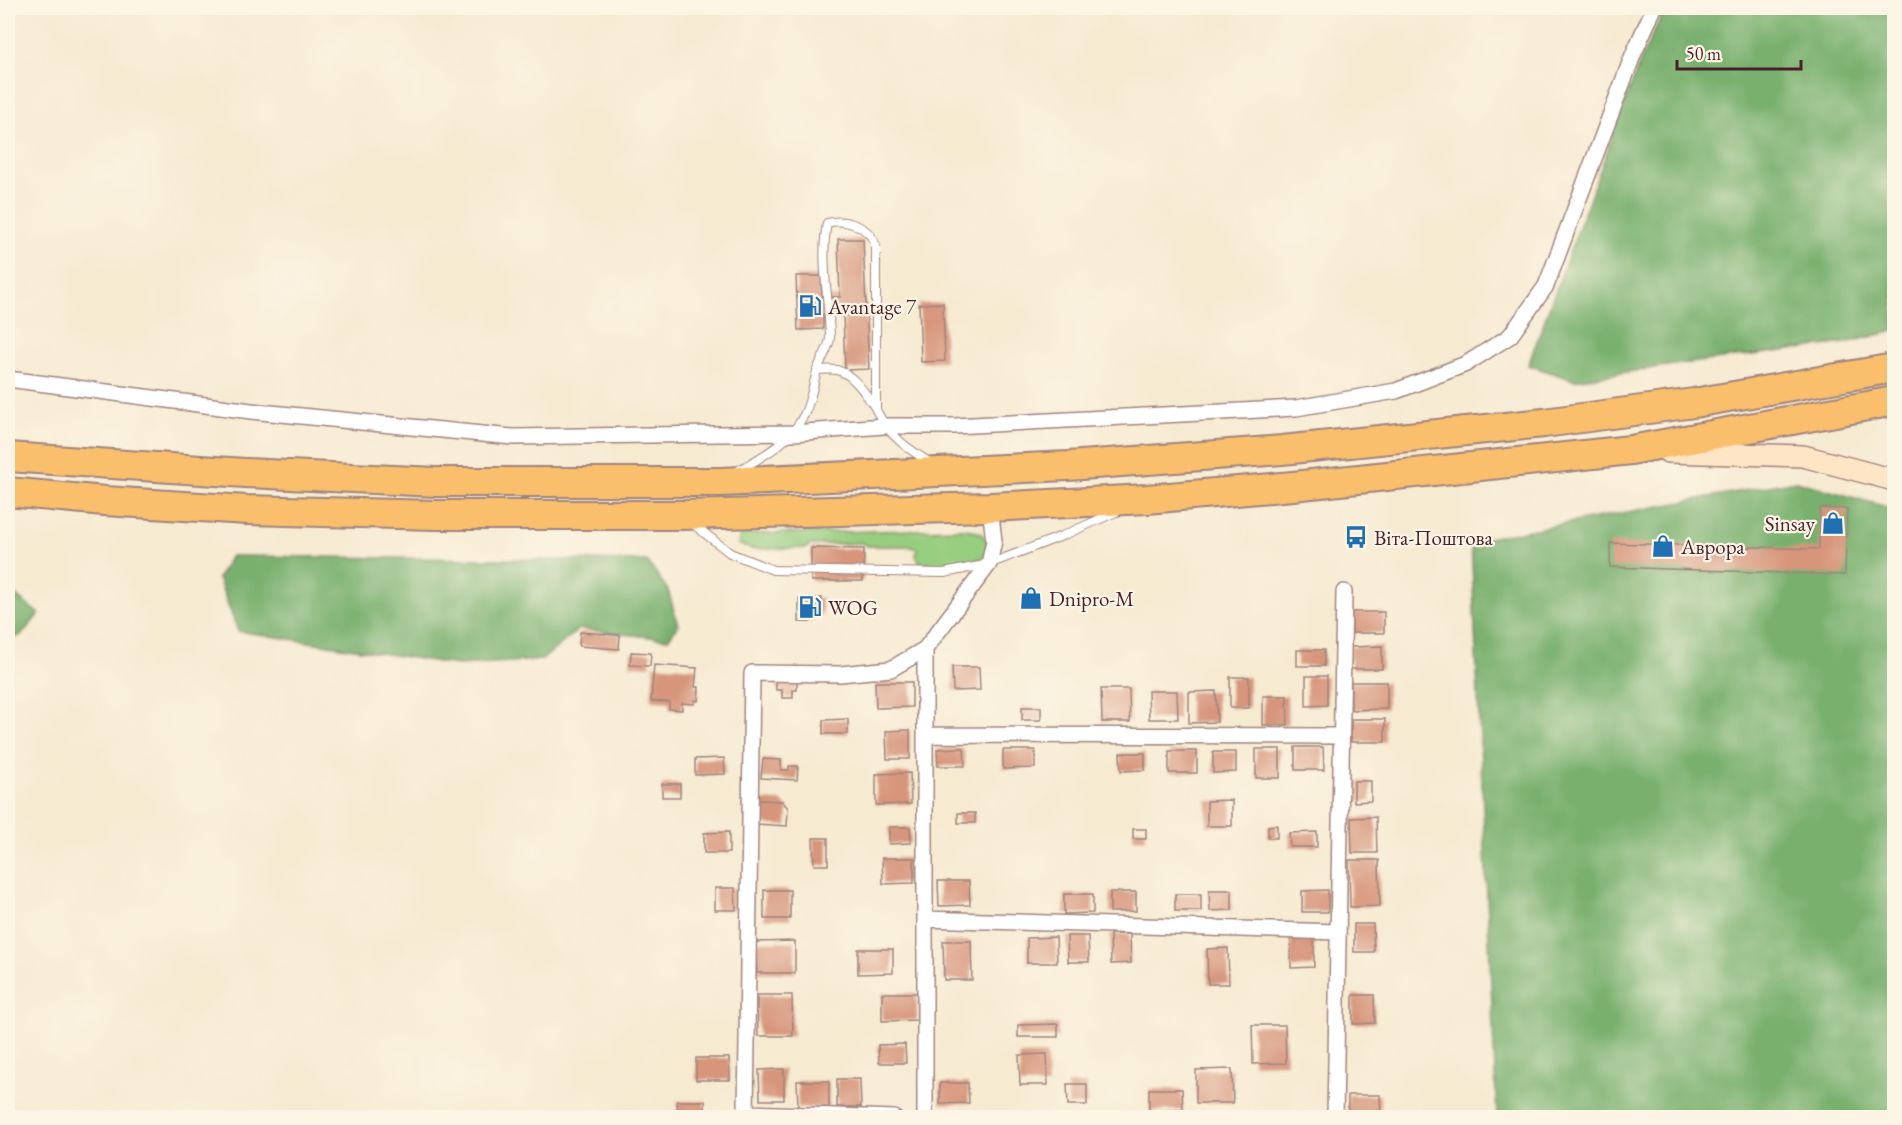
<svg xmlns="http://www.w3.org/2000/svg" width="1902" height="1125" viewBox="0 0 1902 1125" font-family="'EB Garamond',serif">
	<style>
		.green { fill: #97cd7f; stroke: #707655; stroke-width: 1.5 }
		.forest { fill: #79b06e; stroke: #62684c; stroke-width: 1.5 }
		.building { fill: #d7957c }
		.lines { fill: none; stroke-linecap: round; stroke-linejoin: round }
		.lane-casing { stroke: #a0847e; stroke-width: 10 }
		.street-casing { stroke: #a0847e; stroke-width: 18 }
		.secondary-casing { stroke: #a0847e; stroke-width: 24 }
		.highway-casing { stroke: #a0847e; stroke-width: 32 }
		.lane { stroke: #fff; stroke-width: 8 }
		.street { stroke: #fff; stroke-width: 15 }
		.secondary { stroke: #fde5c5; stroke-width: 21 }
		.highway { stroke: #f9bf6d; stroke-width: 28 }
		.labels { text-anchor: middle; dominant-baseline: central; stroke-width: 4.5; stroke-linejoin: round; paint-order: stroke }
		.poi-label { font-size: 21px; fill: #4a1f2b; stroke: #fcf5e5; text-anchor: start }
	</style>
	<rect width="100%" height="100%" fill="#fcf5e5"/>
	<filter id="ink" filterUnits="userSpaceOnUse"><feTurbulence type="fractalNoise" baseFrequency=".0167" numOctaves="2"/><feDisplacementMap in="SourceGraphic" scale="12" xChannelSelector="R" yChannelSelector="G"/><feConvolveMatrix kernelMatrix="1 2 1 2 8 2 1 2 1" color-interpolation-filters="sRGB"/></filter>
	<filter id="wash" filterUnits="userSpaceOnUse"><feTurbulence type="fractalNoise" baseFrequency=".008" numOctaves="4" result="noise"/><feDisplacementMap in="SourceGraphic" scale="24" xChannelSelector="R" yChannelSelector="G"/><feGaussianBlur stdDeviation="1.35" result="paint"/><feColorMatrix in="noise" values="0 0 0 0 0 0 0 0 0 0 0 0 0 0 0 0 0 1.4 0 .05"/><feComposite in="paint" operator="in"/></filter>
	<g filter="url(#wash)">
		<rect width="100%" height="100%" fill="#f6ead1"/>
		<path class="green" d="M965,529C982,531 991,538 986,556C966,569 942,567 920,563L916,555L917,549L908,546H868L862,543L810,545L806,548L752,549L738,544L740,534Z"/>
		<path class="forest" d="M1665,8H1894V331L1845,343L1673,365L1574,380L1528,365L1641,59Z
			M1796,481L1894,509V1117H1497L1471,541Z
			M231,556L647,561L668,590L678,625L668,639L579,629L542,660L458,665L238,631L218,578Z
			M8,590L39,614L21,635L8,640Z"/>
		<g id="blocks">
			<path class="building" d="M838,239H863L869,369L845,370L843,313L823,314V329L798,330L796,276H821L822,297H840Z
				M943,303L945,361L921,362L919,304Z
				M1820,508L1847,509L1845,575L1610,567V543L1819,549Z
				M811,548L864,549L863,581H811Z
				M799,598H822V615L810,616V622H799Z
				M1351,612H1384V633H1352Z
				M580,632L620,635L619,649L579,646Z
				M1382,646V669H1351L1350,647Z
				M1297,650H1324V666H1297Z
				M631,652L651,653L650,666L630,665Z
				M654,665L697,668L695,687H699L698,701L695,700L694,704L682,703V710L669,709V702L651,701Z
				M952,667H979L980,690L953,691Z
				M1306,676H1327V705L1306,706Z
				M776,677H797V690H793V698H782V690H776Z
				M1230,677H1249V708H1230Z
				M875,682H912V707L876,708Z
				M1351,682H1387V709L1351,710Z
				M1101,689H1129L1130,722H1102Z
				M1148,691H1177L1178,719H1149Z
				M1216,691L1217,722L1189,723V692Z
				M1263,696H1287L1288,725H1263Z
				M1022,707H1041V720H1022Z
				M848,719V734H823V720Z
				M1351,719H1385V742H1351Z
				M910,730V759H887L886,731Z
				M1295,747H1323L1324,770H1295Z
				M964,748L965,766H938L937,749Z
				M1256,749H1280V778H1256Z
				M1003,750H1035V768L1003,769Z
				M1169,751H1197V773H1169Z
				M1213,752H1236V772L1213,773Z
				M1120,753H1145V770L1121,771Z
				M724,758L725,774L695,775V759Z
				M763,759L781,760V770H789V766H798L797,780L761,778Z
				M910,773L911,804L876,805V774Z
				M1354,781H1371V801L1354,802Z
				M662,784H680V797H662Z
				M758,800L782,801L788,808L787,826L757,824Z
				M1232,800V826H1207V801Z
				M958,813H975V823H958Z
				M1376,817L1377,853H1352L1351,818Z
				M1277,825V838H1268V826Z
				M889,827H910L911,843L889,844Z
				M1133,829H1146V839H1133Z
				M729,832V853H704V833Z
				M1317,832V847H1290L1289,833Z
				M813,838H828V865H814Z
				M882,858H914V883L883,884Z
				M1349,860H1379L1380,906L1350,907Z
				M938,881H969L970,905L939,906Z
				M715,888H735L736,910H715Z
				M764,890H790V919H764Z
				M1209,890H1232V910L1210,911Z
				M1328,890V912H1302V891Z
				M1110,892H1136V911L1110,912Z
				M1064,894H1093V913L1064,914Z
				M1175,894H1201V911H1175Z
				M1354,924H1373L1374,952H1354Z
				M1110,934H1130L1131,963L1111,964Z
				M1067,936H1088L1089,962H1068Z
				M1056,937L1057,963H1027V938Z
				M1291,939H1314V967L1291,968Z
				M795,941V973H757L756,942Z
				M943,941H971L972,980H944Z
				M1228,948L1229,984H1208L1207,949Z
				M858,949H893V973L858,974Z
				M882,993H917V1020L882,1021Z
				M757,995H792L793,1036H758Z
				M1353,995H1374L1375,1023L1353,1024Z
				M1058,1024V1037H1018V1025Z
				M1252,1025H1285L1286,1063L1253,1064Z
				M905,1044L906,1063H879L878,1045Z
				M1047,1054L1048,1085H1020L1019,1055Z
				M696,1058H729L730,1080H696Z
				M784,1069V1100H760L759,1070Z
				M1232,1069L1233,1103H1196V1070Z
				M837,1079H860L861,1107H837Z
				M797,1081H829V1107L798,1108Z
				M940,1083H968L969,1103L940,1104Z
				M1067,1084H1087V1105H1068Z
				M1149,1089H1182L1183,1110L1149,1111Z
				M1348,1095H1380L1381,1118H1348Z
				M677,1101H705V1118H678Z"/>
		</g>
	</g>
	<g filter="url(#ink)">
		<use href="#blocks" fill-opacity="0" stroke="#a0847e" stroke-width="1.5"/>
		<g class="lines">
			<g class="lane-casing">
				<path id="lane" d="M817,370C823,370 831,369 837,370C855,375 866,395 876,409
					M739,470C764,456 791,441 804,415C811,401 813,385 817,371C820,360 830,348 830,337C829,298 820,261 827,223C845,218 871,226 876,247V410C890,437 907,448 932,464
					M693,524L730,553L773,570L944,573L989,564L1062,536L1118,511"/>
			</g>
			<g class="street-casing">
				<path id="street" d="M8,379L251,411L512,437L793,433L884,426H954L1296,408L1396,391L1466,364L1510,336L1546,286L1633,55L1654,8
					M925,735L1341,736
					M925,919L1338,932
					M894,1118L746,1113L752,673L840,674L891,669L925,649
					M925,1118V649L989,564L994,541L990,507
					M1335,1118L1344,592"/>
			</g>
			<g class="secondary-casing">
				<path id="secondary" d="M1668,452L1803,456L1894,480"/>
			</g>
			<g class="highway-casing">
				<path id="highway" d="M8,457L245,473L436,482H720L1068,466L1282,450L1544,423L1694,403L1894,368
					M8,492L105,501L247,510L436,515H683L990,507L1147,499L1293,486L1631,450L1894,401"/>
			</g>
			<use href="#lane" class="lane"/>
			<use href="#street" class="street"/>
			<use href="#secondary" class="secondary"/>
			<use href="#highway" class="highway"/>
		</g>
	</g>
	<defs>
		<g id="fuel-bare" transform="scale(1.8)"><path d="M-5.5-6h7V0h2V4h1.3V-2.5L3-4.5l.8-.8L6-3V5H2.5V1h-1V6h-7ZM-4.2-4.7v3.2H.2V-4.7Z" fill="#1f6fb2" stroke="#fcf5e5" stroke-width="2.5" paint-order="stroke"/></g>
		<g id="shop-bare" transform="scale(1.8)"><path d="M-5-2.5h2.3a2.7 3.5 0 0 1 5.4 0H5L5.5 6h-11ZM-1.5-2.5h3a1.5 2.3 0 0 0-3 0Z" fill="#1f6fb2" stroke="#fcf5e5" stroke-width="2.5" paint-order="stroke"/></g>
		<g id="bus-bare" transform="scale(1.8)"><path d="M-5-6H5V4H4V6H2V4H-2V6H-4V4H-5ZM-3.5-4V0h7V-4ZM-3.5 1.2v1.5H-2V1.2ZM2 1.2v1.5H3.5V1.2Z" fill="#1f6fb2" stroke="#fcf5e5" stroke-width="2.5" paint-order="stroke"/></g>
	</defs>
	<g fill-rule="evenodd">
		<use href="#fuel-bare" x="810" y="306"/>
		<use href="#shop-bare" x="1833" y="523"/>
		<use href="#bus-bare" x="1356" y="537"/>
		<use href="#shop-bare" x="1663" y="546"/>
		<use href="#shop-bare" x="1031" y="598"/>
		<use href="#fuel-bare" x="810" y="607"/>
	</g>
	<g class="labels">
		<g class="poi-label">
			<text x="828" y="306">Avantage 7</text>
			<text x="1815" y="523" text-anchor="end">Sinsay</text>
			<text x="1374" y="537">Віта-Поштова</text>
			<text x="1681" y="546">Аврора</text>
			<text x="1049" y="598">Dnipro-M</text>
			<text x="828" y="607">WOG</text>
		</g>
	</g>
	<rect width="1902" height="1125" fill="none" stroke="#fcf5e5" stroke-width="30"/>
	<path d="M1677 60v9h124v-9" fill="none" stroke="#4a1f2b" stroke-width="3"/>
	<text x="1686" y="60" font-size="18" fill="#4a1f2b" stroke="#fcf5e5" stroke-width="4.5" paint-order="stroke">50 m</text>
</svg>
